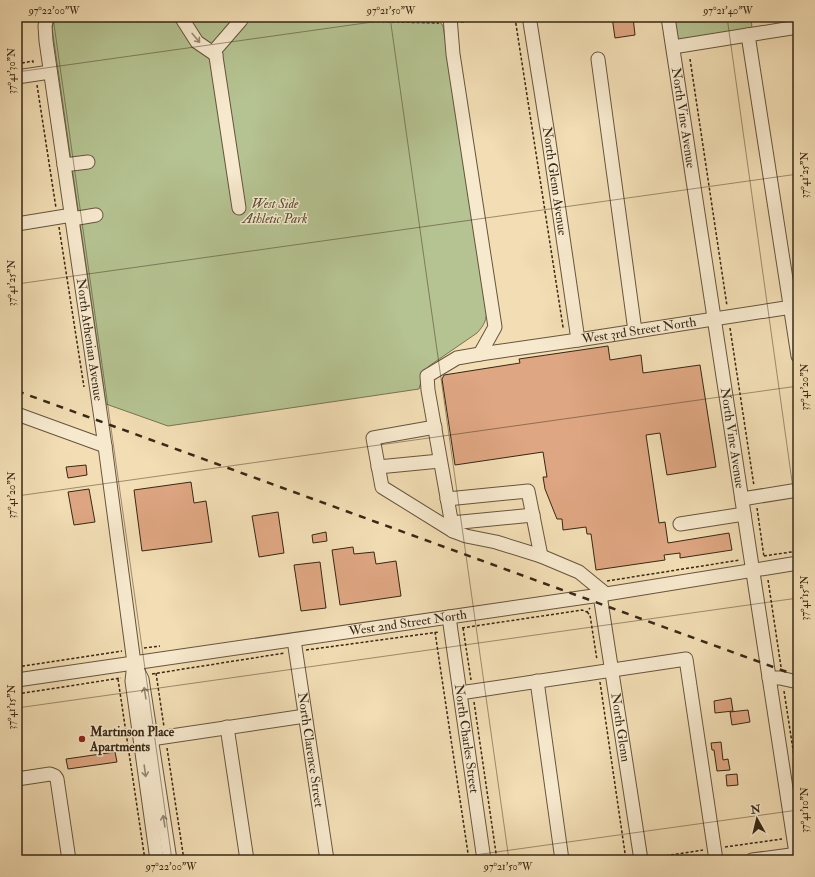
<svg xmlns="http://www.w3.org/2000/svg" width="815" height="877" viewBox="0 0 815 877" font-family="'IM FELL Double Pica',serif">
	<style>
		.green { fill: #b5c291; stroke: #767553 }
		.building { fill: #dea682; stroke: #372815 }
		.lines { fill: none; stroke-linecap: round; stroke-linejoin: round }
		.minor-casing { stroke: #66553d; stroke-width: 15 }
		.path { stroke: #372815; stroke-width: 1.5; stroke-dasharray: 3 2; stroke-linecap: butt }
		.minor { stroke: #f7e9ce; stroke-width: 13 }
		.rail { stroke: #372815; stroke-width: 2.5; stroke-dasharray: 7 7; stroke-linecap: butt }
		.oneway { stroke: #978872 }
		.ticks { fill: none; stroke: #372815; stroke-width: 1; stroke-opacity: 0.45 }
		.poi-dot { fill: #8f2418; stroke: #f7e9ce; stroke-width: 1.5 }
		.labels { text-anchor: middle; dominant-baseline: central; stroke-width: 3; stroke-linejoin: round; paint-order: stroke }
		.street-label { font-size: 13px; fill: #372815; stroke: #f7e9ce }
		.park-label { font-size: 13px; font-style: italic; fill: #564e34; stroke: #f7e9ce }
		.poi-label { font-size: 13px; font-weight: bold; fill: #372815; stroke: #f7e9ce; text-anchor: start }
		.neatline { fill: none; stroke: #372815; stroke-width: 1.5 }
		.ticks-label { font-size: 10px; text-anchor: middle; fill: #372815 }
	</style>
	<rect width="100%" height="100%" fill="#f2ddb4"/>
	<filter id="stains"><feTurbulence type="fractalNoise" baseFrequency=".005" numOctaves="4"/><feColorMatrix values="0 0 0 0 .2 0 0 0 0 .09 0 0 0 0 .02 0 0 0 .5 -.17"/></filter>
	<radialGradient id="worn" r=".72"><stop offset=".6" stop-color="#630" stop-opacity="0"/><stop offset="1" stop-color="#630" stop-opacity=".3"/></radialGradient>
	<path class="green" d="M55,17H433L438,19L443,26L487,309C486,321 485,324 477,333L429,366L423,374L419,389L168,426L106,404L52,28Z
		M673,17H751L752,28L676,40Z"/>
	<path class="building" d="M612,17H633L635,35L615,38Z
		M608,346L610,360L641,355L643,373L700,365L716,467L667,475L660,433L646,435L659,523L665,522L668,543L729,533L732,550L680,558V553L664,555L665,560L596,570L591,534H587L586,527L563,530L562,519H557L545,489L543,477H547L543,452L455,465L442,379L444,375L520,363L519,359Z
		M86,465L87,475L68,478L66,467Z
		M191,482L194,503L206,501L212,542L142,551L134,490Z
		M89,489L95,522L74,525L68,492Z
		M278,512L284,553L259,557L252,516Z
		M326,532L327,541L313,543L312,535Z
		M353,547L354,554L374,552L376,564L396,561L401,596L340,605L332,550Z
		M320,562L326,608L301,611L294,565Z
		M731,698L733,711L715,713L714,701Z
		M748,710L750,722L732,725L730,712Z
		M721,742L723,760L728,759L730,770L717,771L714,750H712L711,743Z
		M115,752L117,762L68,769L66,759Z
		M737,774L738,785L727,786L726,775Z"/>
	<g class="lines">
		<g class="minor-casing">
			<g id="minor">
				<path id="s1" d="M47,17L45,26L46,41L105,446L134,663L132,681L157,860"/>
				<path d="M181,17L197,42L216,55"/>
				<path d="M450,17L453,54L495,327L480,354"/>
				<path id="s2" d="M668,17L797,860"/>
				<path id="s3" d="M530,22L548,135L578,340"/>
				<path d="M748,35L798,356"/>
				<path d="M673,47L798,27"/>
				<path d="M598,59L635,331"/>
				<path d="M17,77L50,72"/>
				<path d="M64,165L88,162"/>
				<path d="M239,208L215,50L241,20L242,17"/>
				<path d="M72,219L96,215"/>
				<path d="M17,224L72,215"/>
				<path d="M17,414L105,446"/>
				<path d="M435,427L373,438L382,487L453,531"/>
				<path d="M378,467L440,461"/>
				<path d="M447,499L528,491L541,556"/>
				<path d="M742,499L798,490"/>
				<path d="M451,523L533,515"/>
				<path d="M680,524L744,514"/>
				<path id="s4" d="M606,594L579,572L541,556L496,542L466,536L453,531L428,390L427,376L457,358L480,354L578,340L798,306"/>
				<path id="s5" d="M600,595L641,860"/>
				<path id="s6" d="M449,617L484,860"/>
				<path id="s7" d="M294,640L327,860"/>
				<path d="M134,663L142,679L170,860"/>
				<path d="M769,678H780L798,682"/>
				<path id="s8" d="M17,680L600,595L798,563"/>
				<path d="M537,681L562,860"/>
				<path d="M460,693L686,659L716,860"/>
				<path d="M227,727L247,860"/>
				<path d="M151,739L305,716"/>
				<path d="M17,779L50,774L55,776L57,779L69,860"/>
				<path d="M752,860L798,854"/>
			</g>
		</g>
		<path class="path" d="M327,17L351,21L439,23
			M515,18L563,327L564,326
			M461,22L500,18H519
			M690,59L727,306
			M17,64L33,61V63
			M37,85L56,208
			M59,227L84,387
			M730,328L754,486
			M757,508L764,557
			M764,556L798,551
			M768,580L781,667
			M607,581L740,560
			M587,612L590,615L597,660
			M462,628L582,610L587,612L590,608
			M463,628L471,680
			M435,632L469,860
			M144,648L160,646
			M306,650L439,632
			M17,667L122,651
			M156,673L164,727
			M152,674L285,653
			M118,679L145,860
			M600,682L626,860
			M784,691L798,782
			M17,694L121,678
			M474,702L497,860
			M167,748L184,860
			M725,847L782,839
			M651,858L703,850"/>
		<use href="#minor" class="minor"/>
		<path class="rail" d="M17,391L798,676"/>
	</g>
	<defs><path id="oneway-shaft" d="M-6 0H5M1.5-3L5.5 0L1.5 3" fill="none" stroke-width="1.6" stroke-linecap="round" stroke-linejoin="round"/></defs>
	<g class="oneway">
		<use href="#oneway-shaft" transform="translate(196 38) rotate(50)"/>
		<use href="#oneway-shaft" transform="translate(145 693) rotate(-99)"/>
		<use href="#oneway-shaft" transform="translate(145 771) rotate(82)"/>
		<use href="#oneway-shaft" transform="translate(164 821) rotate(-99)"/>
	</g>
	<path class="ticks" d="M53,17L172,860M390,17L509,860M727,17L798,524M17,72L408,17M17,284L798,174M17,496L798,386M17,708L798,598M439,860L798,810"/>
	<circle class="poi-dot" cx="82" cy="739" r="4"/>
	<g class="labels">
		<g class="street-label">
			<text stroke="none"><textPath href="#s2" startOffset="102">North Vine Avenue</textPath></text>
			<text stroke="none"><textPath href="#s3" startOffset="161">North Glenn Avenue</textPath></text>
			<text stroke="none"><textPath href="#s4" startOffset="544">West 3rd Street North</textPath></text>
			<text stroke="none"><textPath href="#s1" startOffset="326">North Athenian Avenue</textPath></text>
			<text stroke="none"><textPath href="#s2" startOffset="426">North Vine Avenue</textPath></text>
			<text stroke="none"><textPath href="#s8" startOffset="395">West 2nd Street North</textPath></text>
			<text stroke="none"><textPath href="#s5" startOffset="134">North Glenn</textPath></text>
			<text stroke="none"><textPath href="#s6" startOffset="123">North Charles Street</textPath></text>
			<text stroke="none"><textPath href="#s7" startOffset="111">North Clarence Street</textPath></text>
		</g>
		<g class="park-label">
			<text x="275" y="204">West Side<tspan x="275" dy="15">Athletic Park</tspan></text>
		</g>
		<g class="poi-label">
			<text x="90" y="732">Martinson Place<tspan x="90" dy="15">Apartments</tspan></text>
		</g>
	</g>
	<rect width="815" height="877" fill="none" stroke="#f2ddb4" stroke-width="44"/>
	<g transform="translate(757 819) rotate(352)" stroke="#f7e9ce" stroke-width="3" paint-order="stroke">
	<path d="M0-3L7 15L0 10L-7 15Z" fill="#372815"/>
	<text y="-6" font-size="11" font-weight="bold" text-anchor="middle" fill="#372815">N</text>
	</g>
	<rect x="22" y="22" width="771" height="833" class="neatline"/>
	<g class="ticks-label">
		<text x="54" y="14">97°22'00"W</text>
		<text x="391" y="14">97°21'50"W</text>
		<text x="728" y="14">97°21'40"W</text>
		<text transform="translate(11 71) rotate(-90)" y="4">37°41'30"N</text>
		<text transform="translate(804 175) rotate(-90)" y="4">37°41'25"N</text>
		<text transform="translate(11 283) rotate(-90)" y="4">37°41'25"N</text>
		<text transform="translate(804 387) rotate(-90)" y="4">37°41'20"N</text>
		<text transform="translate(11 495) rotate(-90)" y="4">37°41'20"N</text>
		<text transform="translate(804 598) rotate(-90)" y="4">37°41'15"N</text>
		<text transform="translate(11 707) rotate(-90)" y="4">37°41'15"N</text>
		<text transform="translate(804 810) rotate(-90)" y="4">37°41'10"N</text>
		<text x="171" y="870">97°22'00"W</text>
		<text x="508" y="870">97°21'50"W</text>
	</g>
	<rect width="100%" height="100%" filter="url(#stains)"/>
	<rect width="100%" height="100%" fill="url(#worn)"/>
</svg>
